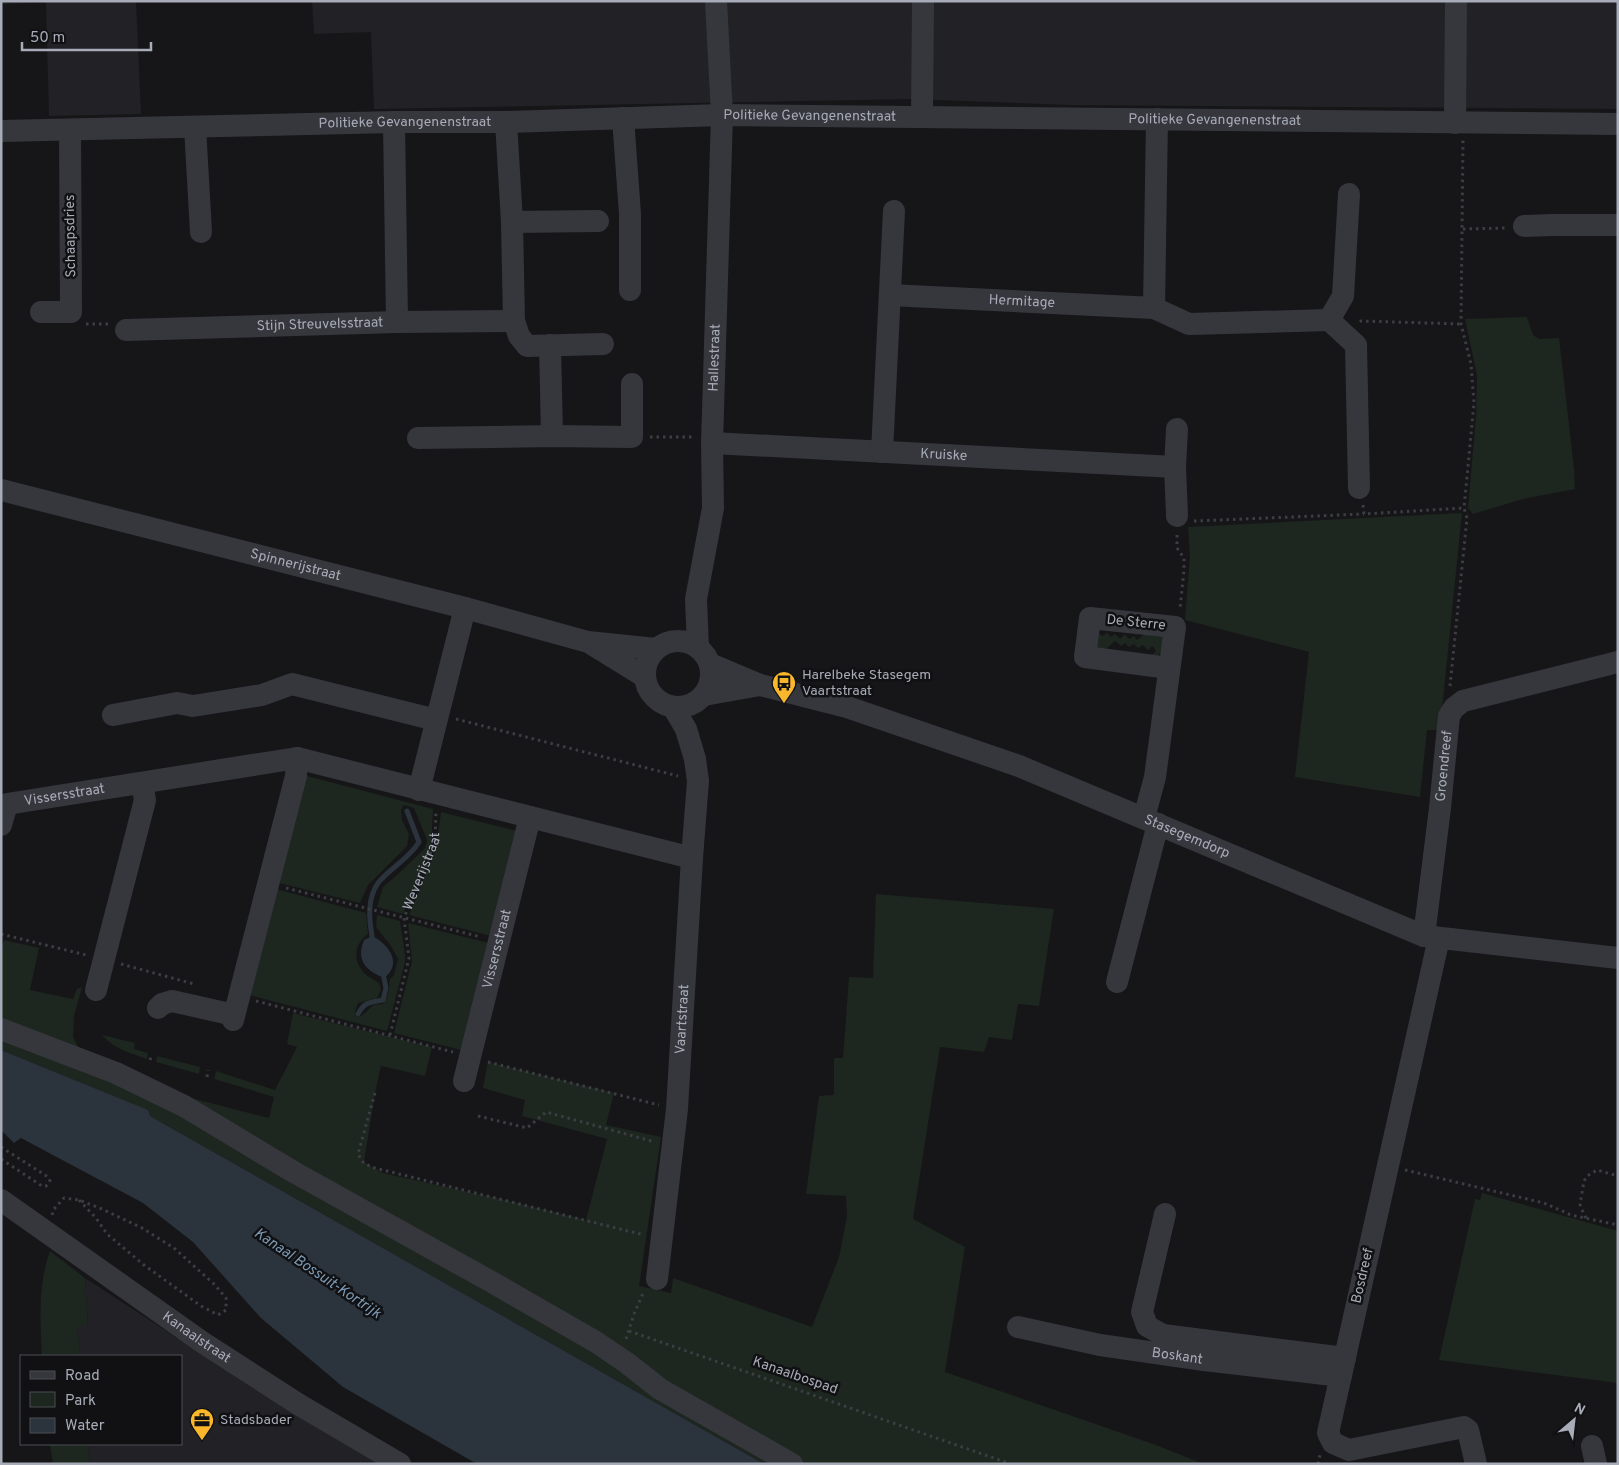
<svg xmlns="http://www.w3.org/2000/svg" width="1619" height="1465" viewBox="0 0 1619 1465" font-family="Overpass,sans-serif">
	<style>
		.built { fill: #222125 }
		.green { fill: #1d261f }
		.water { fill: #2b343c }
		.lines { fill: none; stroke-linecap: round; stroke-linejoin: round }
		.stream { stroke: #2b343c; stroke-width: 5 }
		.path { stroke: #3c3e44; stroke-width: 3; stroke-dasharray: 2.5 4; stroke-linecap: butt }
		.minor { stroke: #36373d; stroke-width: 22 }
		.labels { text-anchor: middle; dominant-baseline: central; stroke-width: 5; stroke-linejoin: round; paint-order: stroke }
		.street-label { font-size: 14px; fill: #a7acb8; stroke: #111113 }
		.poi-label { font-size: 14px; fill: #a7acb8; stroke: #111113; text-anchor: start }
		.water-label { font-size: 15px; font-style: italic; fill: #7c9ab5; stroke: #111113 }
	</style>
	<rect width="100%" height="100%" fill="#161618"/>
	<path class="built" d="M1,1H136L141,114L49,116L46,2L1,4Z
		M312,1H1618V109L1072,105L912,99L374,109L371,32L314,34Z
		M85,1278L294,1414L379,1464H90L88,1444H181V1356H80L77,1326H88Z"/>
	<path class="green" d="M1527,317L1533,335L1539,339L1559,338L1574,468L1575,489L1523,499L1473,514L1468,508L1476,417L1477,375L1465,319Z
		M1462,513L1440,730H1427L1420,797L1295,777L1309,652L1185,620L1190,556L1188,527Z
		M1151,629L1163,635C1161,649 1164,657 1148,659L1156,651L1152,646L1148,650L1143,645L1138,648L1134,644L1129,647L1125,643L1121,646L1115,641L1102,653L1089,639L1097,631L1102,636L1107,633L1111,637L1115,634L1120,639L1125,634L1129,639L1134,636L1137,640Z
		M307,776L433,809L431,847L403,914L377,907L383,887L396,876L425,848L427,840L414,808L404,805L401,810L402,820L409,834L407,846L368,885L360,903L279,883Z
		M441,812L517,831L491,936L409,915L436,849Z
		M276,889L366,913L368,934C354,944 352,961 365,974C369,977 375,980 379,983L381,990L377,998L358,1003L355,1011V1016C363,1019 367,1009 374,1005L383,1004C389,996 389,989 390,979L394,975L398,959L391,946L376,927L377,915L400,921L405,954V962L387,1031L249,995Z
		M876,894L1054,909L1039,1006L1018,1004L1012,1040L989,1037L984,1052L940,1047L913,1219L965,1247L945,1372L1156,1445L1204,1464H764L150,1116L147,1110L1,1050V950L4,940L39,948L30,990L73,999L77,989L82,987L74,1016L73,1037L81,1052L187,1097L269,1118L274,1097L214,1079L216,1071L275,1090L297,1047L287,1044L293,1013L432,1047L425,1076L381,1066L375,1093L364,1162L383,1173L500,1199L586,1220L607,1139L522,1116L525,1100L483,1088L488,1062L614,1093L606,1125L661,1137L639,1286L671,1293L673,1278L812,1327L839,1257L847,1216L846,1196L806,1194L819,1096L834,1095V1058H843L849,977L873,978Z
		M408,923L489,943L461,1050L394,1033L412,961Z
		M102,1035L135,1043L134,1049L148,1053L147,1059C130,1053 114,1049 102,1035Z
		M157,1056L200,1067L199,1074L156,1062Z
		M1482,1193L1618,1231V1383L1439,1360L1475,1199L1480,1200Z
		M50,1251L85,1278L88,1326H77L80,1356H42C40,1321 38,1284 50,1251Z
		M50,1444H88L90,1464H53Z"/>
	<path class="water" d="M372,936C389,944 403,964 384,978C365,970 356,960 364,940Z
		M1,1050L148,1110L150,1116L764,1464H477L343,1387L261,1318L193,1242L143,1203L21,1138L14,1143L1,1130Z"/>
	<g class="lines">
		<path class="stream" d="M372,936C369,919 367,899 378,883C390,868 409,859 419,842L407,811
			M358,1014C364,1002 370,1002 383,1000L386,988L384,978"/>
		<g class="path">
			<path d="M1463,229L1506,228"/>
			<path d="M1360,322L1361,321L1461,324"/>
			<path d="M86,324H110"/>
			<path d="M650,437H694"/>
			<path d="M1363,505L1364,514L1464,508"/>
			<path d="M1194,521L1364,514"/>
			<path d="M1177,535V548L1184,558V570L1180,609"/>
			<path d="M1450,686L1467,518L1464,508L1474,403L1471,364L1461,324L1463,140"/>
			<path d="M456,719L678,776"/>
			<path d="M286,888L481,937"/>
			<path d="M1,934L86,955"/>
			<path d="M121,964L194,984"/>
			<path d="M256,1001L453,1052"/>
			<path id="s1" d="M390,1035L409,958L404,918L435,841L436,812"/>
			<path d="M150,1060L152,1054"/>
			<path d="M488,1062L659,1105"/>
			<path d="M207,1077L208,1070"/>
			<path d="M375,1093L358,1154L363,1162L371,1167L644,1235"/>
			<path d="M478,1116L527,1128L546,1112L655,1142"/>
			<path d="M1,1147L48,1177L50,1181L46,1186H42L1,1159"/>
			<path d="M1405,1170L1544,1203L1571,1215L1618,1225"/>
			<path d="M52,1215L54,1209L64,1198L79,1200L102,1209L142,1228L174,1248L215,1285L226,1298V1310L218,1315L201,1306L176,1288L144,1265L107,1234L96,1218L79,1200"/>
			<path d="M1586,1218L1581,1208L1580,1204L1584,1181L1587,1176L1597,1170L1618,1176"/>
			<path d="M629,1331L1011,1464"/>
			<path d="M626,1339L634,1314L644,1291"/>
			<path d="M1318,1464L1320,1455"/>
		</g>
		<g class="minor">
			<path d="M922,117L923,1"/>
			<path d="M623,118L630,214V290"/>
			<path d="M394,122L397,322"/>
			<path d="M506,122L512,222L514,321L519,336L527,346L603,344"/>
			<path d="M1455,123L1456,1"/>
			<path d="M195,127L201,232"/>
			<path id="s2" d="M1,131L394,122H506L722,115L1618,124"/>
			<path d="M512,222L598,221"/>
			<path d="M1524,226L1553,225H1618"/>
			<path id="s3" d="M890,295L1154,308L1189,324L1329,320L1356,345L1359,488"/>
			<path d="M1154,308L1157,119"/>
			<path d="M41,312H71L70,130"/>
			<path d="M1329,320L1343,296L1349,194"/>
			<path id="s4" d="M126,330L397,322L514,321"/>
			<path d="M550,345L552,436"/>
			<path d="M418,438L552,436L632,437V384"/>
			<path id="s5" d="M712,443L1175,467"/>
			<path d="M882,452L894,211"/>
			<path id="s6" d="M1,490L465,608L588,642L656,649"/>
			<path d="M1177,516L1175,467L1177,429"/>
			<circle cx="678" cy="674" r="33"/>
			<path d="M593,645L645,677"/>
			<path id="s7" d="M698,648L696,599L713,508L712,443L722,115L716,1"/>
			<path id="s8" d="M710,664L760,685L847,707L1019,766L1424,936L1618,958"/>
			<path d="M704,695L760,685"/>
			<path d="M113,715L177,703L193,706L262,695L292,684L436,720"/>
			<path d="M419,790L465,608"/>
			<path d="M1144,818L1155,777L1175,627L1090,618L1085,657L1169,668"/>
			<path id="s9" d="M1,825L7,804L297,758L692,858"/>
			<path id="s10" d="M1424,936L1440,808L1449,716L1454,708L1463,701L1618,662"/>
			<path d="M1439,938L1328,1433L1333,1443L1349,1450L1464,1427L1468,1430L1476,1464"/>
			<path d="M1117,982L1158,824"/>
			<path d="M96,990L145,800L142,783"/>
			<path d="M158,1008L162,1004L172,1001L234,1015"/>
			<path d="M233,1020L296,776L297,758"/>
			<path d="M1,1029L116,1073L184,1106L292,1171L490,1281L596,1342L627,1363L660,1389L792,1464"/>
			<path id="s11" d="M464,1081L530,817"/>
			<path id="s12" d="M1,1200L202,1342L298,1404L400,1464"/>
			<path d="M1165,1214L1142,1312L1147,1326L1163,1335L1345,1358"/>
			<path id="s13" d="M657,1279L677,1109L692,858L698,781L695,759L686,729L673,707"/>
			<path id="s14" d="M1018,1327L1100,1345L1204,1360L1341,1376"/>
			<path d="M1592,1446L1596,1464"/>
		</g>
	</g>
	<defs>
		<g id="bus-pin" transform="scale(1.25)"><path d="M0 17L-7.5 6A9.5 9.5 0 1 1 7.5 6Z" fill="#fab72b" stroke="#111113"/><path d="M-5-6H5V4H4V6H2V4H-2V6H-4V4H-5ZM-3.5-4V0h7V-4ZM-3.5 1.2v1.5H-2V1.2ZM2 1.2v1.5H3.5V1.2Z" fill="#111"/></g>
		<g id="office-pin" transform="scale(1.25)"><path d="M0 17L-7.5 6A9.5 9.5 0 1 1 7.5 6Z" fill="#fab72b" stroke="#111113"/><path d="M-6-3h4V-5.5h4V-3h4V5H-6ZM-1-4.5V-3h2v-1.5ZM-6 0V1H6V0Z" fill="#111"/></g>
	</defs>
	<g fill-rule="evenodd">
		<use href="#bus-pin" x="784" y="683"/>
		<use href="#office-pin" x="202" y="1420"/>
	</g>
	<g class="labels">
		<g class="street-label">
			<text stroke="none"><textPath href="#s2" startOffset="809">Politieke Gevangenenstraat</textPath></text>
			<text stroke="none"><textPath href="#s2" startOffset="1214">Politieke Gevangenenstraat</textPath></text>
			<text stroke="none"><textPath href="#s2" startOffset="404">Politieke Gevangenenstraat</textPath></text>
			<text transform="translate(71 236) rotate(-91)">Schaapsdries</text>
			<text stroke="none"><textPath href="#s3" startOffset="132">Hermitage</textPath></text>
			<text stroke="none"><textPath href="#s4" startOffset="194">Stijn Streuvelsstraat</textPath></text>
			<text stroke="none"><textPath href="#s7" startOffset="292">Hallestraat</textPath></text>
			<text stroke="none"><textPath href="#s5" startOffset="232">Kruiske</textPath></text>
			<text stroke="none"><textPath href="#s6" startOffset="304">Spinnerijstraat</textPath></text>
			<text transform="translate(1136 623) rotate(6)">De Sterre</text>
			<text stroke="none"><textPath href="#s10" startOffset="171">Groendreef</textPath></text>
			<text stroke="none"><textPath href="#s9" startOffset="80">Vissersstraat</textPath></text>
			<text stroke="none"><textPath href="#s8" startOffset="508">Stasegemdorp</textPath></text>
			<text stroke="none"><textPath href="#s1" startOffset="170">Weverijstraat</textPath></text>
			<text stroke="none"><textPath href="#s11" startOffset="136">Vissersstraat</textPath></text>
			<text stroke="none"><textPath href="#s13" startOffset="261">Vaartstraat</textPath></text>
			<text transform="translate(1363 1276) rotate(-77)">Bosdreef</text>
			<text stroke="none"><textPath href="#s12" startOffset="239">Kanaalstraat</textPath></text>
			<text stroke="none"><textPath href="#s14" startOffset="162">Boskant</textPath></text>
			<text transform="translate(795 1376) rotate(19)">Kanaalbospad</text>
		</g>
		<g class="poi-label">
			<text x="802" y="675">Harelbeke Stasegem<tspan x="802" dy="16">Vaartstraat</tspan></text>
			<text x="220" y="1420">Stadsbader</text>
		</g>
		<g class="water-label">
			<text transform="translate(317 1274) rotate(34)">Kanaal Bossuit-Kortrijk</text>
		</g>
	</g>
	<rect width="1619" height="1465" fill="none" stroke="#a7acb8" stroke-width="5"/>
	<rect x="20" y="1355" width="162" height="90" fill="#111113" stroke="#4d4f55"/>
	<rect x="30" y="1371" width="25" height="8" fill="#36373d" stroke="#4d4f55"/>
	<text x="65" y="1380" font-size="15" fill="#a7acb8">Road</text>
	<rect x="30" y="1392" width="25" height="15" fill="#1d261f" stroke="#4d4f55"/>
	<text x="65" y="1405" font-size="15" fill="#a7acb8">Park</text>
	<rect x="30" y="1418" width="25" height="15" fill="#2b343c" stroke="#4d4f55"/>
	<text x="65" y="1430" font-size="15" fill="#a7acb8">Water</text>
	<g transform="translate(1574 1420) rotate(28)" stroke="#111113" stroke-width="4" paint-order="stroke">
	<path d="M0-4L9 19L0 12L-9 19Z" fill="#a7acb8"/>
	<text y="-8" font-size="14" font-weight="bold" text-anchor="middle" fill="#a7acb8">N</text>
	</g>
	<path d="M22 42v8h129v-8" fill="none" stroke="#a7acb8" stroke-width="2.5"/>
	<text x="30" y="42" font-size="15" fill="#a7acb8" stroke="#111113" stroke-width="4" paint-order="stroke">50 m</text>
</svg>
